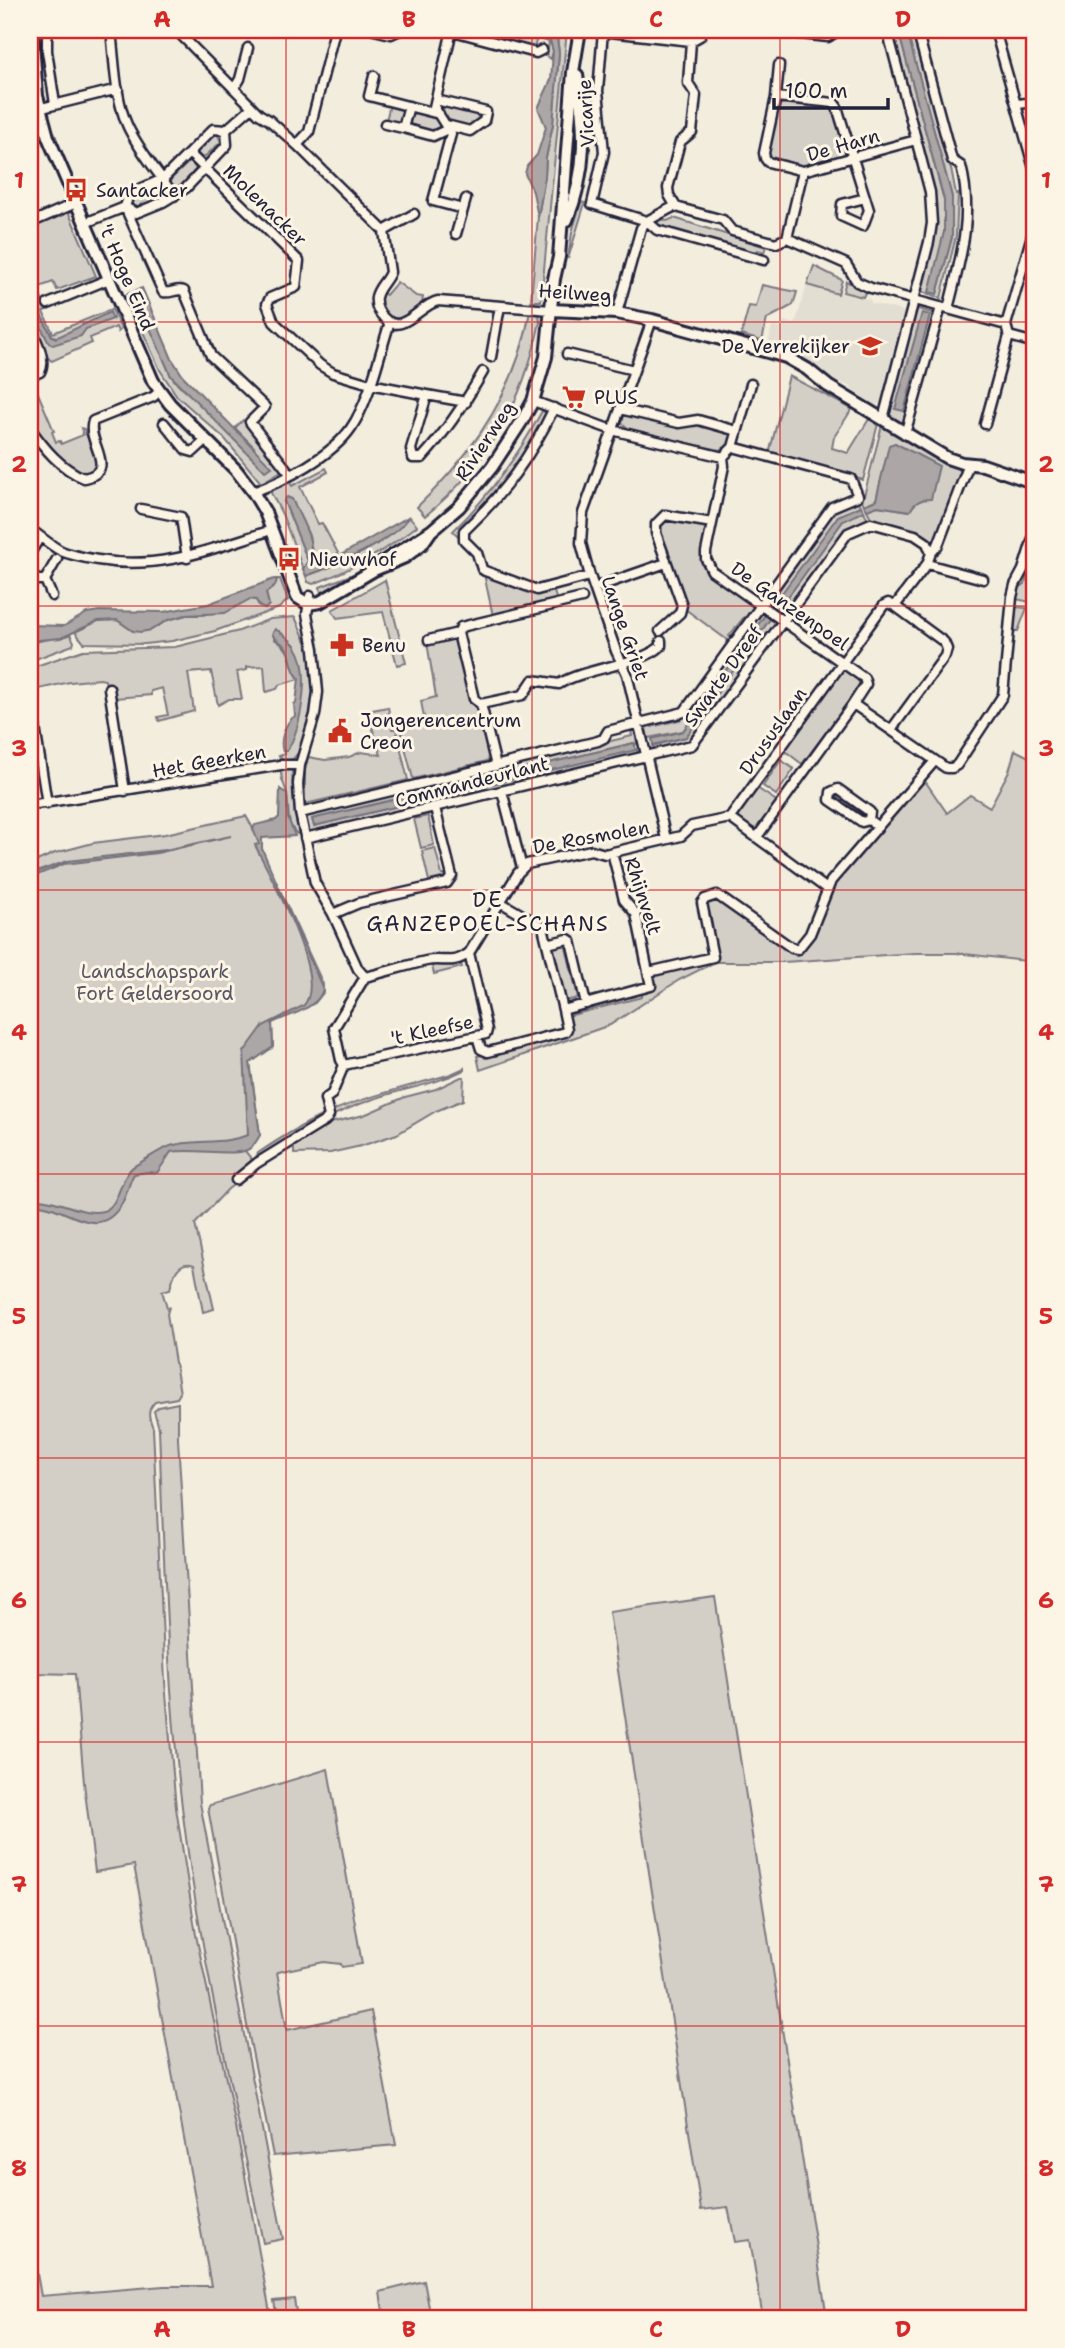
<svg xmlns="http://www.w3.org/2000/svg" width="1065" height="2348" viewBox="0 0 1065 2348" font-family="'Shantell Sans',sans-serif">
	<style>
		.built { fill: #e3ded2 }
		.green { fill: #d4cfc6; stroke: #7b7880; stroke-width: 2; fill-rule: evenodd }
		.water { fill: #aca7a6; stroke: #75727b; stroke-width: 2 }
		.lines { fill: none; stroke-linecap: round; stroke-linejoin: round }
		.street-casing { stroke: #22223b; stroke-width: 13 }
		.secondary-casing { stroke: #22223b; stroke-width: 16 }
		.street { stroke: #fcf5e5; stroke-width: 8 }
		.secondary { stroke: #fcf5e5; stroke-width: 10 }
		.grid { fill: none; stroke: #d62828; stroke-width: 2; stroke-opacity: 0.55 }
		.labels { text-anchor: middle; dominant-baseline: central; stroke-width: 6; stroke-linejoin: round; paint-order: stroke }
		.street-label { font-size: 19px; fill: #22223b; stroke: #fcf5e5 }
		.poi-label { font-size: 19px; fill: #22223b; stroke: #fcf5e5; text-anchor: start }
		.park-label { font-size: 19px; fill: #575665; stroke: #fcf5e5 }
		.neighbourhood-label { font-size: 21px; letter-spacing: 2px; fill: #22223b; stroke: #fcf5e5 }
		.neatline { fill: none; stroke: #d62828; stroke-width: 2.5 }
		.grid-label { font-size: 23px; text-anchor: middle; font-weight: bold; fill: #d62828 }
	</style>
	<rect width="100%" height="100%" fill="#f3edde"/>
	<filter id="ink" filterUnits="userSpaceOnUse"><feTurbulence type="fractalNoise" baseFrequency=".0143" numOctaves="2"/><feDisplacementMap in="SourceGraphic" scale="14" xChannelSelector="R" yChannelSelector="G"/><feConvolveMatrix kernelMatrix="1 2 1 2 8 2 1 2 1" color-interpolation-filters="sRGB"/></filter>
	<g filter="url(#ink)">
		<path class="built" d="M807,285L871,300V303L906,312L882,402L876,406L851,389L852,387L827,378L823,371L768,346L772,326L782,328L784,321L795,324Z"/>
		<path class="green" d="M470,30H547L553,51L551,59L547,56L549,42L537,38L534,48Z
			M556,30H567L541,301H531L538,217L545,177L546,158L553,124L559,53Z
			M914,33L952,173L956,194H958L956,236L941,298L920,291C931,255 938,229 933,191L894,36ZM909,40L952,197V237L937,294L944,232V200L901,41Z
			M574,71L582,165L563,227Z
			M783,101L830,106L834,108L847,153C826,167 789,174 768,157L779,102Z
			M390,104L405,108L401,125L386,121Z
			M445,106L479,114L478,120L467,127L449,123L441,109Z
			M410,110L435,118L440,125L439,130L434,132L407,126Z
			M214,135H218L221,142L202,159L198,155V150Z
			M192,162L196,169L180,187L175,188L171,185V179L188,163Z
			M159,186L163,191V196L136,208L131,206L130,201L133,197Z
			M581,202L585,203L568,259L572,232Z
			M68,211L96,276L57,290L53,282L37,288L46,310L43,312L53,333L112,309L121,329L118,332L116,327L90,338L92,343L52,361C41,355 30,317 30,305L49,343L81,336L82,325C77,332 60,339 52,336L30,295V226Z
			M674,218L766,247L764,252L758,250L752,253L656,225V222L660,219L667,221Z
			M814,266L842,280L838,294L807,285Z
			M846,281L866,291L863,297L843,292Z
			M397,282L416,296L423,297L422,304C418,308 413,313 408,316C390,326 377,310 381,292L386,295Z
			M762,285L797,292L793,305L767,319L762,341L741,335L749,306L756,307Z
			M915,308L936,314L904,424L889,417L888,413Z
			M143,311L171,376L178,385L255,448L235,428L243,420L283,470L261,483L225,439L177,396L160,370L135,314Z
			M530,311L539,312L540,322C523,403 490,463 425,516L417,507C473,454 517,389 530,311Z
			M789,376L852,409L834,437L832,448L848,453L869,419L878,424L863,480L769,454Z
			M30,379H32L54,431L52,432L56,442L60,441L61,444L83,435L81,428L84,429L97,461L98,465L90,473C74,475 33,435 30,419C27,407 30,392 30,379Z
			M542,411L547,413L517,464L461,539L453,531C490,495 518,456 542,411Z
			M631,414C655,417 718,418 732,437L728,445L720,450L631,431L622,423L624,416Z
			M882,425L902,437L963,468L938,537L933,542L917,532L872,520L867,510L877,506L909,511L914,504L923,499L895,443L890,445L876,500L864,505L861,498L864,496Z
			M326,468L328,472L300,487L318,524L322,523L339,555L320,562C310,556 312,546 309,536C305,523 292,512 284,501L308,561L303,569L282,514L270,491L289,481L292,486Z
			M858,499L861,506L838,516L780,608L843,521L864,511L868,520L844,530L785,611C777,612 771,607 768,599L833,509Z
			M410,517L417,526C384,552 353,569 313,584L308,582L306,576C342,563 385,546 410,517Z
			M667,519L709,527L704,564L706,570L757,607L748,619L744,617L729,636L732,639L730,642L685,609L661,541L659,531L661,522Z
			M391,552L376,565L321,593L320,587L356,573Z
			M1035,552V603L1016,599L1018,589L1025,584Z
			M484,574L537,592L553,589L557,601L493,616Z
			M277,579H280L288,600L279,608L215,631L172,641L145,644L84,643L75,632L98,621L117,620L133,631L151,630L168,620L186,615H203L250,599L256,600L260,607L269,605L266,593L275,586Z
			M385,580L406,663L397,665L383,612L337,618L332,610Z
			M1015,607L1027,608L1018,631H1013Z
			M760,612L765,615L683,731L648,738L646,728L649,725L652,727L682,719Z
			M295,617L308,646L314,682L311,709L299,752L293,759L283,761L279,756L285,754L283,751H287L304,683L295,645L279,631L274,639C295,652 287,661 299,679L279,685L277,689L266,692L264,666L247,667V670L237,672L242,699H229L218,705L211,671L188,673L194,711L159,721L158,717L168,715L162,688L151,691V695L115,698L113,686L106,687L105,680L100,679L70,682L30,691V668L83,650L175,647L239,631L270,619Z
			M770,619L776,623L691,742L654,752L653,746L686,737Z
			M70,634L74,642L73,645L30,661V644C43,638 57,640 70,634Z
			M454,636L475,704L478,707L491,760L413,779L400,727L425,723L421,701L436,697L427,642Z
			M840,669C848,670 860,678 860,687L802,764L784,750Z
			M388,707L392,729H396L408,780L305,804V770L308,757L325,760L349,757L361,752L381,755L367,711Z
			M634,730L637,742L635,746L634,743L312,819L314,826L637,749L638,756L311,833L309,831L305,815L310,812L632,736L631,731Z
			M1015,750L1035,760V962L956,953H915L784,962H715L679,980L610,1025L480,1070L477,1056L483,1055L485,1058L570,1034L568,1016L642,997V993L654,990L653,975L717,959L705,902L718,899L795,955L799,954L812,934L831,886L897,807L925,781L947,813L970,795L990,807L1009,771Z
			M781,760L794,769L776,795L763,786Z
			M281,767L292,769L293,797L299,833L297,834C285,823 290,809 287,795C285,781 280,784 281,767Z
			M757,788L778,802L757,830L736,818Z
			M835,792H838L868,813L865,819L832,799Z
			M246,816L261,842L262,849L270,869L323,984V993L315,1003L272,1023L273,1047L250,1063L260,1135L252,1147L245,1151L258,1167L228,1189L195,1224L214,1309L203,1312L194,1265C178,1259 173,1276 170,1289L162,1291L167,1307H169L167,1314L180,1393L177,1398L155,1402C146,1411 149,1417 153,1428L165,1682L176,1808L196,1935L237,2132L271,2318H111V2315L94,2318H30V2235L41,2296L164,2286H211L134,1865L95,1872L84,1783L75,1674L30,1673V864L55,853L93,843L165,834Z
			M428,816L434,845L421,848L414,819Z
			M435,848L442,875H445L446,877L429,881L422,851Z
			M565,943L578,998L565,1001L552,946Z
			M460,961L462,967L434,974L431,962L447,964Z
			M464,1068V1070C438,1083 413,1087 386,1095C340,1109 300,1130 260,1157H256L258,1153C282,1137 306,1122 332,1111C370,1095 411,1086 451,1074Z
			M461,1077H464L463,1100L436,1111L397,1134L361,1146L330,1153L294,1154V1144L326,1124L364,1115L405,1097L436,1089Z
			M178,1403V1439L200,1803L283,2239L263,2243C235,2101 201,1959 183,1815C167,1687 164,1557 159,1428L154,1411L159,1407Z
			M715,1597L827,2318H763L750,2240L735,2242L728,2207L701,2210L609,1612Z
			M328,1769L362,1964L342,1967L341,1964L324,1962L277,1972L287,2030L371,2011L396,2145L273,2156L248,2031L208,1808L210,1805Z
			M424,2281L431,2318H384L380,2292Z
			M294,2299L297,2318H277L274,2301Z"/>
		<path class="water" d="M547,30H556L559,53L553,124L546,158L545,177L538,217L533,192L525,174L527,166L537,155L546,127L538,108L551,80L553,51Z
			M909,39L952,197V237L937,294L929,292L944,232V200L901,41Z
			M142,288L172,359L183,376L272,467L265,471L171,376L143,312L135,314L127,294Z
			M30,295L52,336L56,338L110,312L113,319L86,329L81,336L53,345L49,343L30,305Z
			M922,313L930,315L904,411L895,409Z
			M895,443L939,466L931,499C920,499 915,502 910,511L878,506L867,510L864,505L876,500L889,445Z
			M287,497L292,499C297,511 305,524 309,537C312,547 310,556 320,562L339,556L408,517C399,539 329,568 306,576L303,569L308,561L284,501Z
			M861,506L864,511L843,521L780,608L774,604L838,516Z
			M274,579H277L275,586L266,593L269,605L265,609L260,607L256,600L250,599L225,613L186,615L168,620L151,630L141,632L133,631L117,620L98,621L61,638L39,640L30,644V625L64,626L87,613L99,611L163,612L185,608L208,604Z
			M765,615L770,619L686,737L653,745L652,739L683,731Z
			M275,629C282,633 292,641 296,647C312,670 301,728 287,751H283C279,741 285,722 295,716L294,704L296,703L299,678C289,668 293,655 285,646C280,641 275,640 272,634Z
			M634,743L636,750L314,826L312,819Z
			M280,789L287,794L288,818L295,836L262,838V849L323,989C319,1008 289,1015 272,1023L273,1047L250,1063L260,1135C256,1142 252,1149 244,1151C227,1156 193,1148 171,1152L157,1173L148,1172L134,1174C128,1184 127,1196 121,1205C95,1247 60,1198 30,1206V1200C55,1195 80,1217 103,1211C121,1206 119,1174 136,1165C149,1158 164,1146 179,1144C202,1140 225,1144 248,1135L244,1052L263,1026L303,1006C330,981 269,874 255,845L259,844L253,829L255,825L276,820L279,817Z
			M231,836L157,853L64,864L30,878L31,874L67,861L165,850Z"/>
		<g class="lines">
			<g class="street-casing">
				<path id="street" d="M47,30V51L55,104
					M176,30L259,114L269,120L297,145L384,231L390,272C387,281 378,287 376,297C375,304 378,312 384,318C402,337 421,304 438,301L551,310
					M374,30L391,34L400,30
					M452,30L434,107L451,134L433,201L463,209
					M592,30L691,41L700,36L703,30
					M781,30L783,32L828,37L839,30
					M856,30L888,33L902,30
					M917,30L952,160L961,166C974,216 960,261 948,309
					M995,30L1035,172
					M453,31L536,53L542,50
					M603,31L598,91L604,152L592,204L647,221L641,228L617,313
					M112,40C115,68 116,101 128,127C140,152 159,173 174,196
					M691,41L688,83L696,95L692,132L680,142L668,188L669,195L676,207L723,220L732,231L776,243L787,238L846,264L857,282L871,288L1006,325
					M779,65L776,97L764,153L765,158L768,162L803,171L916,140
					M374,76L369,96L439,114
					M234,89L240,79L248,48
					M776,97L834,103L837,107L869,210L863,226L841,216L842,204L865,198
					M436,100L486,112L484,121L470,131L446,125
					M1018,104L1035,102
					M409,106L403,128L433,136L448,129
					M30,111L118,89
					M385,124L403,128
					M297,145L309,132L335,30
					M189,153L299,261L296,287L270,298L267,304L274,322L320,365L333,373L370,384L427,395
					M675,206L647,221L657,230L764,260
					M125,207L163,292C171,294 176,288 184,291L211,356L265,407L250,422L291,475
					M125,207L129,194L163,179L213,129L226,130L252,107
					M125,207L136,213L163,202L186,188L227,145L226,130
					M30,223L76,203
					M85,223L125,207
					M384,231L414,214
					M456,234L466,199
					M787,238L803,171
					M48,304L109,279
					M652,320L583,513L581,543L590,576L616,651L627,674L666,839
					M30,327C36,339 47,359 40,372L30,376
					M1009,336L1006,325L1035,225
					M1009,336L1035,343
					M567,354L634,370
					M491,357L500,306
					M533,401L612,430L723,457L724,466L706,552V559L712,571L864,678L866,684L853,704L946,768H952L957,765L1003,695L1012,597L1015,585L1023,570L1035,532
					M466,402L427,395L411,449L413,458H422C446,432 465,403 483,372
					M554,408C530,458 504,493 464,531V540L477,553L482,569L485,571L537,590L590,576
					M620,409L679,423L698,420L737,431
					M883,419L929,242L932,223L930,192L888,33
					M164,423L186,450L193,452L206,440
					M985,424L1009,336
					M30,428C44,448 61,469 84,478C120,471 85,441 93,421L153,397L159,392
					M905,434L941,307
					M723,457L733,447L751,384
					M253,492C284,481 332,456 351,428C370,400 379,355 390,322
					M141,509L181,517L187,558
					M30,529C40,536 50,545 61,551C73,556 86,558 98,560C162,571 213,548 272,530
					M30,553L40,537
					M931,553L938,545L969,464
					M927,564L983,579
					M30,575L38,580H45L57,559
					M45,580L52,596
					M594,588L666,563
					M310,596L307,614L314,649L318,692L315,715L300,765L298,784L300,813L315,883L333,914L358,969L365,977C385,972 405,966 426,961C443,957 452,966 469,953L518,873L527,864L591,850L605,854L681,836L692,826L730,818L827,889
					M660,631L680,613L682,605L656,533V524L665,515L712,523
					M429,640L458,633
					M109,688L125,791
					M30,695L47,804
					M481,704L523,695L533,680L559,684C587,667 641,665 661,646V641
					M891,730L945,656L947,649L944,642L895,606
					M496,766L481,704L474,699L458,633L461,627L582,598
					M502,791L522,868
					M30,805L281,765H300
					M300,813L598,741L604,738L608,731L684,712L832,507L858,496L851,479L733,447
					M869,820L870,812L838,789L831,792L830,800L862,822L869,820L877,826
					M757,837L853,704
					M305,838L692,745L848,533L871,523L915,535L927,543L931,553L927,564L895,606L888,603L884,605L730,818
					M500,902L543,927L563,1010
					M333,914L359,903L447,883L452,876L435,808
					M547,944L568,939L571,941L586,1004
					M649,972L713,957L702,903L705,899L717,895L792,948L798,949L810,934L831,881L934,762
					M365,977L334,1028L341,1060L344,1065L486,1034L487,1030L469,953
					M477,1036L481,1049L488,1052L565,1032L567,1029L563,1010L651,986L636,914L624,900L612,852
					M236,1180L257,1163L325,1121L329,1116L325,1099L332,1094L344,1065"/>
			</g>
			<g class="secondary-casing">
				<path id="secondary" d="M32,30L37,96L48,137L153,381L170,404L236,470L253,492L265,512L297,597L308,604L320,602L374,570L405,557L422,544L431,531
					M567,220C588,169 585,128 577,75
					M551,310L617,313L652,320L786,357L807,369L828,386L947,458L962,463L983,465L1035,483
					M383,562L431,531L459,507L492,467L522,421L533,401L546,357L554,279L559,257L573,72L580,30"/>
			</g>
			<use href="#street" class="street"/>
			<use href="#secondary" class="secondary"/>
		</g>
	</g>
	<path class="grid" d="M286,30V2318M532,30V2318M780,30V2318M30,322H1035M30,606H1035M30,890H1035M30,1174H1035M30,1458H1035M30,1742H1035M30,2026H1035"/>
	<defs>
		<g id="bus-bare" transform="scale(1.89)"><path d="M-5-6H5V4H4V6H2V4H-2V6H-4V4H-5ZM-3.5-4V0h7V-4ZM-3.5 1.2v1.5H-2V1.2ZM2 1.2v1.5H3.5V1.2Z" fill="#c8321e" stroke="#fcf5e5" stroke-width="2.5" paint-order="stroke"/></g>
		<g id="school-bare" transform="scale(1.89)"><path d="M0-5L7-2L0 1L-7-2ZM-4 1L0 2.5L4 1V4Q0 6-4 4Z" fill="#c8321e" stroke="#fcf5e5" stroke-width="2.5" paint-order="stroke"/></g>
		<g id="supermarket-bare" transform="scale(1.89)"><path d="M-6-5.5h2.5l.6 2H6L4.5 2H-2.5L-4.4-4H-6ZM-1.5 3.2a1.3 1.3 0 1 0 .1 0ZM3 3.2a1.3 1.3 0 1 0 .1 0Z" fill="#c8321e" stroke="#fcf5e5" stroke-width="2.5" paint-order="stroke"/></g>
		<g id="pharmacy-bare" transform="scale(1.89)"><path d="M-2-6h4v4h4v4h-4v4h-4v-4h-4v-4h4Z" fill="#c8321e" stroke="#fcf5e5" stroke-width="2.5" paint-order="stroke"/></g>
		<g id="civic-bare" transform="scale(1.89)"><path d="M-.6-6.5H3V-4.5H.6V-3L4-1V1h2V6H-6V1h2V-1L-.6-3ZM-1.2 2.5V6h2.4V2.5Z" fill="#c8321e" stroke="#fcf5e5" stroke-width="2.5" paint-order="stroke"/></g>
	</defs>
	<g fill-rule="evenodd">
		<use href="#bus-bare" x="76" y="190"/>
		<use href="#school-bare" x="870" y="346"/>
		<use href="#supermarket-bare" x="574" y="397"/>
		<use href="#bus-bare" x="289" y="559"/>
		<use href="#pharmacy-bare" x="342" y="645"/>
		<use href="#civic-bare" x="340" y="731"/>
	</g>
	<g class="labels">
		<g class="street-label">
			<text transform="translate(586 113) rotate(-93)">Vicarije</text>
			<text transform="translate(843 145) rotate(-16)">De Harn</text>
			<text transform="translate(265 205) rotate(44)">Molenacker</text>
			<text transform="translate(127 277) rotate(67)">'t Hoge Eind</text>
			<text transform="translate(575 293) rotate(4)">Heilweg</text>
			<text transform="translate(485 441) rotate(-56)">Rivierweg</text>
			<text transform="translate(790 606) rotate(35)">De Ganzenpoel</text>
			<text transform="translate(625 628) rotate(71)">Lange Griet</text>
			<text transform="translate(723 676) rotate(-54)">Swarte Dreef</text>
			<text transform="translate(773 731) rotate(-55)">Drususlaan</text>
			<text transform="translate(209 761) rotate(-10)">Het Geerken</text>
			<text transform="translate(472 782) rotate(-14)">Commandeurlant</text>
			<text transform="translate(591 837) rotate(-10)">De Rosmolen</text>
			<text transform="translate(643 896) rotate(72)">Rhijnvelt</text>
			<text transform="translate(432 1030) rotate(-12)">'t Kleefse</text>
		</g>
		<g class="poi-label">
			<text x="96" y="190">Santacker</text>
			<text x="850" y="346" text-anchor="end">De Verrekijker</text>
			<text x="594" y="397">PLUS</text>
			<text x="309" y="559">Nieuwhof</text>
			<text x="362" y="645">Benu</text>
			<text x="360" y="720">Jongerencentrum<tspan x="360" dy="22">Creon</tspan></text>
		</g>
		<g class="park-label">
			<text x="155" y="971">Landschapspark<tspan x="155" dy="22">Fort Geldersoord</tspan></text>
		</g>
		<g class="neighbourhood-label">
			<text x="488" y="900">DE<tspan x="488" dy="24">GANZEPOEL-SCHANS</tspan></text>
		</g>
	</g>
	<rect width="1065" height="2348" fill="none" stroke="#fcf5e5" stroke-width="77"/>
	<path d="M774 98v10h114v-10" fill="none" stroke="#22223b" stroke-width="3.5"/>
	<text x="785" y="98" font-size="21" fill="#22223b" stroke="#fcf5e5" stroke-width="5" paint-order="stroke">100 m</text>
	<rect x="38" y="38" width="988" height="2272" class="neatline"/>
	<g class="grid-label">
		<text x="162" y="27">A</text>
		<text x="409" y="27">B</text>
		<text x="656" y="27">C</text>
		<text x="903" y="27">D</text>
		<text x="19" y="188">1</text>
		<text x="1046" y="188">1</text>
		<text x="19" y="472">2</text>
		<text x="1046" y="472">2</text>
		<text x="19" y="756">3</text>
		<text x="1046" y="756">3</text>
		<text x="19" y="1040">4</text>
		<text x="1046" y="1040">4</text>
		<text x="19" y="1324">5</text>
		<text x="1046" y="1324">5</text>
		<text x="19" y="1608">6</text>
		<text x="1046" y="1608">6</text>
		<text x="19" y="1892">7</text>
		<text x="1046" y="1892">7</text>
		<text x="19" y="2176">8</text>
		<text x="1046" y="2176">8</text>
		<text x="162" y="2337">A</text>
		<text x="409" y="2337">B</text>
		<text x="656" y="2337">C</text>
		<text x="903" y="2337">D</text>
	</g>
</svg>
